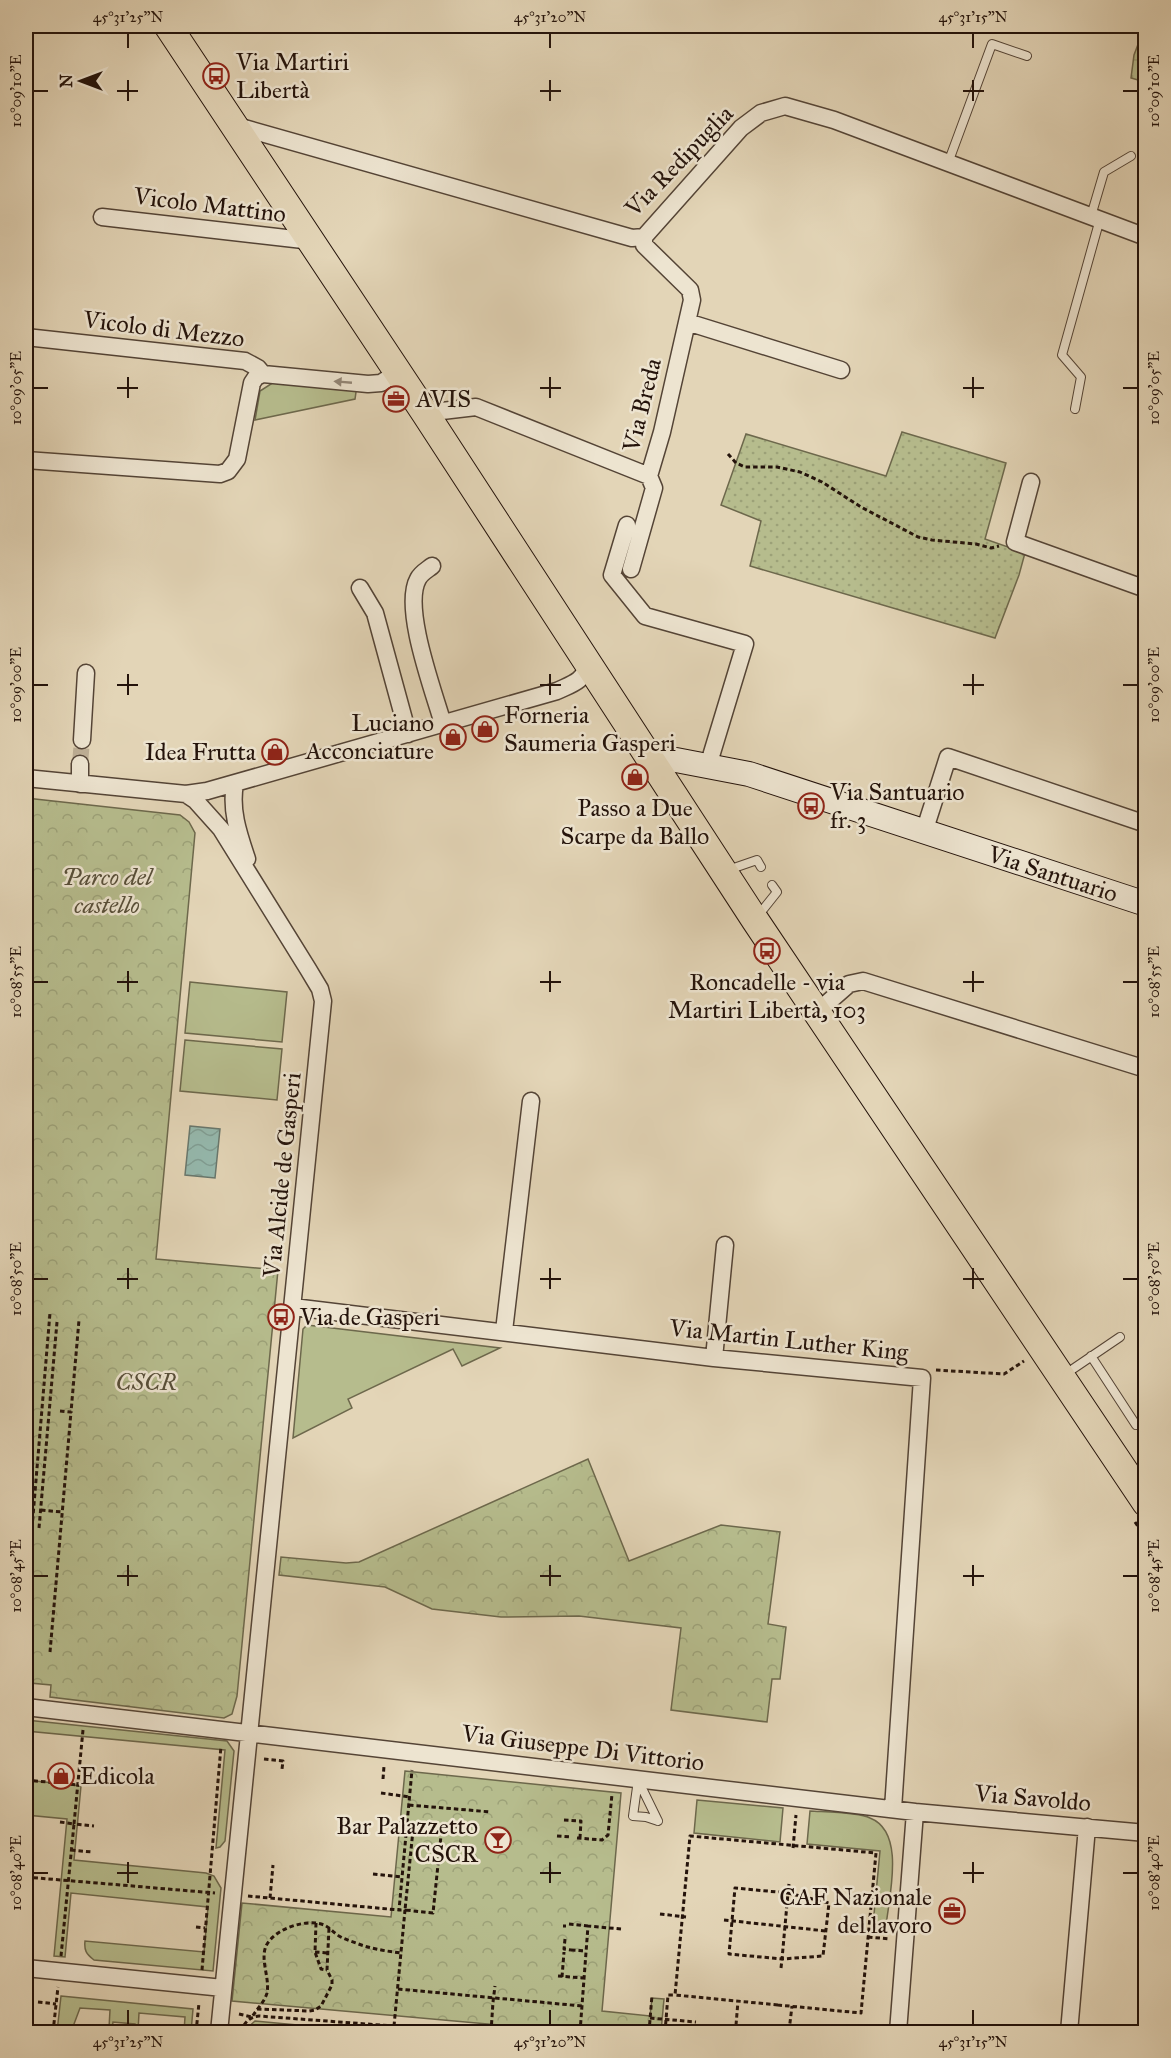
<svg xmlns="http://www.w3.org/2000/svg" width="1171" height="2058" viewBox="0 0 1171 2058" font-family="'IM FELL Great Primer',serif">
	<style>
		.grass { fill: #b6bc8d; stroke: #6d684c; stroke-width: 1.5 }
		.wetland { fill: url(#wetland-marsh); stroke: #6d684c; stroke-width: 1.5 }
		.park { fill: url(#park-crowns); stroke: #6d684c; stroke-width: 1.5 }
		.garden { fill: url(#garden-dots); stroke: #6d684c; stroke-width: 1.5 }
		.water { fill: url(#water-waves); stroke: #68776d; stroke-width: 1.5 }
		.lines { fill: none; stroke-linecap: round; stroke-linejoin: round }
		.street-tunnel { stroke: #bdae95; stroke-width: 16; stroke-dasharray: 16 8; stroke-linecap: butt }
		.lane-casing { stroke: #544436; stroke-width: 10 }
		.street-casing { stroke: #544436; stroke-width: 19 }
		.secondary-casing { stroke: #24130b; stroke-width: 26 }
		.primary-casing { stroke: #24130b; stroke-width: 29 }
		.path { stroke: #24130b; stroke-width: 3; stroke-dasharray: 4.5 3; stroke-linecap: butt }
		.lane { stroke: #ede4d0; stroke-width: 8 }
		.street { stroke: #ede4d0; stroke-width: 16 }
		.secondary { stroke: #ede4d0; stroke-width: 24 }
		.primary { stroke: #e3d5b7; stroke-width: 27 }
		.path-bridge { stroke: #24130b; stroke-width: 3; stroke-dasharray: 4.5 3; stroke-linecap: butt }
		.oneway { fill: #938677 }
		.ticks { fill: none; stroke: #24130b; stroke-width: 2 }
		.labels { text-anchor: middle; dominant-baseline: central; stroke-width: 5; stroke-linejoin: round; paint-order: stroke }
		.poi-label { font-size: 24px; fill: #24130b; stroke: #ede4d0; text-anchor: start }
		.street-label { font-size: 24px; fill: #24130b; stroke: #ede4d0 }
		.park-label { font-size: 24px; font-style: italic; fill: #574e38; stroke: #ede4d0 }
		.neatline { fill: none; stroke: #24130b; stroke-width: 2 }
		.ticks-label { font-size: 15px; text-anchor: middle; fill: #24130b }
	</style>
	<defs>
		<pattern id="wetland-marsh" width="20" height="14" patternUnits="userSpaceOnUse" patternTransform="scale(1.5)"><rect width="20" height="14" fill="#b6bc8d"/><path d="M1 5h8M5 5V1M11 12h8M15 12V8" fill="none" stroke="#9ca178"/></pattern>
		<pattern id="park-crowns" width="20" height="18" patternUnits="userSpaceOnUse" patternTransform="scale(1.5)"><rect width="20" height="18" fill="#b6bc8d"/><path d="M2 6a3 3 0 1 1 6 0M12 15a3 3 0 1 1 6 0" fill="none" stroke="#9ca178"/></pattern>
		<pattern id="garden-dots" width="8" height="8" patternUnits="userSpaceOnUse" patternTransform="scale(1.5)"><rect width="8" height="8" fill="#b6bc8d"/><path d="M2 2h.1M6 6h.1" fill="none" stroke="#9ca178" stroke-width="1.8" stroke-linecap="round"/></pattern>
		<pattern id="water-waves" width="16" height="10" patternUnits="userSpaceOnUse" patternTransform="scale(1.5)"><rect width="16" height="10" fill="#95b9ae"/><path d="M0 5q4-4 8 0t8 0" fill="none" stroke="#809e94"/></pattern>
	</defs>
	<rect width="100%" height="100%" fill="#e3d5b7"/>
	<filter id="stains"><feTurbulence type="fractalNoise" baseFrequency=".00333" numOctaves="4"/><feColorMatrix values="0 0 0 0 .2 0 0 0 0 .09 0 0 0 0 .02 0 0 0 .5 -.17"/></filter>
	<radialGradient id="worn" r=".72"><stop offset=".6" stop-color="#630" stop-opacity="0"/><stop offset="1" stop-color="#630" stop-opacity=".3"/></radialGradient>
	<path class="grass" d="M274,382L350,388L356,392L355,399L255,420L260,391Z
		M190,982L287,992L282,1042L185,1033Z
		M185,1040L282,1049L277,1100L180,1091Z
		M307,1325L500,1348L462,1366L453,1349L348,1399L352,1408L293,1438L303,1329Z
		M26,1720L227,1741L234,1751L225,1841L220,1847L216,1848L225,1750L26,1731Z
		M26,1780L81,1786L74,1860L206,1873L214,1876L221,1888L213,1971L94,1960C86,1954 84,1950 85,1941L204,1952L208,1907L71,1893L65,1957L54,1956L67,1819L26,1815Z
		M697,1800L783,1808L780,1842L694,1833Z
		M810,1811C825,1812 858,1812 870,1818C906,1832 889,1896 886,1926L873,1925L880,1851L807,1844Z
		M61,1996L193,2009L191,2032H184L185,2017L139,2013L138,2031H135V2024L113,2022L112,2029L109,2028L110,2010L80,2008L71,2032H57Z"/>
	<path class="wetland" d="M1145,26H1146L1145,82L1131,78L1134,55Z"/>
	<path class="park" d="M26,798L180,815L189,822L195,833L156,1259L278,1270L237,1696L232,1714L224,1718L50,1697L51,1685L30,1683L31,1671L26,1670Z
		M588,1459L629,1561L721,1525L780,1532L768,1624L786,1627L780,1679H772L767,1722L671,1710L681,1628L579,1616L501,1617L432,1609L385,1587L279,1575L281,1557L346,1563L359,1562Z
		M405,1771L621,1793L602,2011L650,2016L652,1998L664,1999L661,2032H576L232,2001L242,1903L391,1917Z
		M255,2021L372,2032H245V2030Z"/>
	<path class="garden" d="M902,432L1006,463L985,539L1025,553L1019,575L995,638L750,566L761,521L721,505L746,434L886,476Z"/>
	<path class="water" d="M190,1126L220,1129L215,1178L185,1175Z"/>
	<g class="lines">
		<path class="street-tunnel" d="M80,764L82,740"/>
		<g class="lane-casing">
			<path id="lane" d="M948,163L992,44L1027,56
				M1091,216L1104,172L1131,156
				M1075,409L1081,377L1062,355L1100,219
				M728,870L757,860L761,867
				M757,917L777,892L772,885
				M1091,1356L1136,1425
				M1064,1375L1120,1337
				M638,1780L633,1816L646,1817L658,1821
				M638,1780L658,1821"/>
		</g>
		<g class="street-casing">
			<path id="street" d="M237,126L632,238L644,237L741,128L761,113L785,106L834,120L1146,237
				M102,217L312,241
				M687,322L841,370
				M26,337L245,361L258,368L263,374L368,384L381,383L398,372
				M425,413L476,407L649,476L662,432L692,300L690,290L644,245V237
				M26,460L220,474L228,471L237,459L252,383L256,377L263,374
				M1031,482L1015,542L1146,589
				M627,525L612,575L645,616L745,644L708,766
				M432,566C427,570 421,573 418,579C402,608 434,692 443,724
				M631,569L654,488L649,476
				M360,588L375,613L408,734
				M82,740L86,673
				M26,778L186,794L207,791L557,691C574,683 582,682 589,664
				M80,784V764
				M235,784C230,810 239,835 247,859
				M186,794L195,800L221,829L308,969L320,989L323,1001L219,2032
				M924,832L948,757L1146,824
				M817,1012L849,984L863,981L1146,1069
				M293,1307L714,1358L922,1378L893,1809
				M504,1331L531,1101
				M714,1358L725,1245
				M26,1707L915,1812L898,2032
				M915,1812L1146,1833
				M26,1968L223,1988
				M1069,2032L1087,1827"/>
		</g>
		<g class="secondary-casing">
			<path id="secondary" d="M650,759L676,760L749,774L1146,904"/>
		</g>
		<g class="primary-casing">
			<path id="primary" d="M168,26L425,413L755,920L1146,1503"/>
		</g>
		<path class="path" d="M728,454L736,463L745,467H777L800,472L822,482L861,507L918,537L932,540L976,544L991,548L999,546
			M936,1370L1004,1374L1024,1361
			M60,1411L71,1412L79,1320
			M41,1510L62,1512
			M1135,1522L1146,1538
			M32,1528L50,1313
			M39,1528L57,1322
			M50,1652L71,1412
			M83,1730L74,1824L94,1826
			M264,1759L283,1761L282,1769
			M383,1779L384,1766
			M26,1780L78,1785
			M381,1793L410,1797
			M409,1805L491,1812
			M564,1820L581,1821L580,1838
			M60,1822L74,1824L61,1956
			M442,1826L422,1824L413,1830L405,1910L433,1913L442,1826L462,1827
			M557,1836L571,1837
			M577,1838L602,1840L608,1835L612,1794
			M793,1848L796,1815
			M71,1850L92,1852
			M373,1874L402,1877
			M26,1877L215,1893
			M248,1896L399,1910
			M270,1898L273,1865
			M660,1914L686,1917
			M724,1920L826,1931
			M316,1923L315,1952L321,1969L327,1970
			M569,1924L588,1926
			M563,1926H566
			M196,1927L205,1928
			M868,1937L890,1939
			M571,1950L586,1951
			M315,1952L328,1953
			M781,1968L782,1959L788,1893L829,1903L823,1956L782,1959L729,1954L735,1888L788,1893L789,1884
			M202,1970L221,1746
			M558,1976L584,1978
			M562,1977L564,1952
			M398,1989L582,2006
			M38,2002L56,2004
			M778,2005L675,1995L690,1836L876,1853L861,2013L778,2005V2003
			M257,2009L309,2011L315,2010L321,2006L332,1985V1980L327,1970L329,1928
			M239,2014L252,2017C257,2009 265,2001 267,1993C270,1978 260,1960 266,1946C274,1929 306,1918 324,1925C329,1927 333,1932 339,1936C344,1939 350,1941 356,1943C371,1949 386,1951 401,1953
			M650,2018L696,2022
			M736,2025L738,2001
			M394,2026L405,1910H399L412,1770
			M26,2028L53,2031
			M789,2031L792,2006
			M53,2032L58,1987
			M196,2032L199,2003
			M241,2032C244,2023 249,2017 259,2016L474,2032
			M491,2032L493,2002
			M580,2032L588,1926L621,1929
			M649,2032L652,1995
			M665,2032L668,1995H675"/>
		<use href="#lane" class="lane"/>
		<use href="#street" class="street"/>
		<use href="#secondary" class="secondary"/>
		<use href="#primary" class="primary"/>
		<path class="path-bridge" d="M565,1939L564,1949L571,1950
			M493,2002L495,1986"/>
	</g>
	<defs><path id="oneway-solid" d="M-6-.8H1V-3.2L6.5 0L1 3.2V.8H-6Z" transform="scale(1.5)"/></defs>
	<use class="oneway" href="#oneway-solid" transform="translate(343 382) rotate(-175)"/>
	<path class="ticks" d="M128,33V48M550,33V48M973,33V48M128,80V101M550,80V101M973,80V101M33,91H48M117,91H138M540,91H561M963,91H984M1123,91H1138M128,377V398M550,377V398M973,377V398M33,388H48M117,388H138M540,388H561M963,388H984M1123,388H1138M128,674V695M550,674V695M973,674V695M33,685H48M117,685H138M540,685H561M963,685H984M1123,685H1138M128,971V992M550,971V992M973,971V992M33,982H48M117,982H138M540,982H561M963,982H984M1123,982H1138M128,1268V1289M550,1268V1289M973,1268V1289M33,1279H48M117,1279H138M540,1279H561M963,1279H984M1123,1279H1138M128,1565V1586M550,1565V1586M973,1565V1586M33,1576H48M117,1576H138M540,1576H561M963,1576H984M1123,1576H1138M128,1862V1883M550,1862V1883M973,1862V1883M33,1873H48M117,1873H138M540,1873H561M963,1873H984M1123,1873H1138M128,2010V2025M550,2010V2025M973,2010V2025"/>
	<defs>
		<g id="bus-ring" transform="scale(1.35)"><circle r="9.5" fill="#ede4d0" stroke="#8f2418" stroke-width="1.5"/><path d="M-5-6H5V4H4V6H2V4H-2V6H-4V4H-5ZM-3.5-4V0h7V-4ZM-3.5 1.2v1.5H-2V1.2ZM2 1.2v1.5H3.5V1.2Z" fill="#8f2418"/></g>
		<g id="office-ring" transform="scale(1.35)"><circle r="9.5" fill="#ede4d0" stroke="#8f2418" stroke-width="1.5"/><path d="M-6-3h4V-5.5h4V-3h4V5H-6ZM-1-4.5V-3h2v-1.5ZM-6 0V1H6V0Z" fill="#8f2418"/></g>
		<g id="shop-ring" transform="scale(1.35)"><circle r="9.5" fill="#ede4d0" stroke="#8f2418" stroke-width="1.5"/><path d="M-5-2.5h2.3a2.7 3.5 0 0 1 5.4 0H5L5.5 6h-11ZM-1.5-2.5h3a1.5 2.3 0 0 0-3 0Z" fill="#8f2418"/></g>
		<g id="bar-ring" transform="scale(1.35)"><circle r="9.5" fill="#ede4d0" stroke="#8f2418" stroke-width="1.5"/><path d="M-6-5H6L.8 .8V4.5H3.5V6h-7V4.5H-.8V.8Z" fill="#8f2418"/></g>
	</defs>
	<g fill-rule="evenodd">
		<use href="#bus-ring" x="216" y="76"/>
		<use href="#office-ring" x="396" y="399"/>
		<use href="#shop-ring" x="485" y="729"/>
		<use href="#shop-ring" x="453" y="737"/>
		<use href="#shop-ring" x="275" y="752"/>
		<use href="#shop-ring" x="635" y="777"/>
		<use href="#bus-ring" x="811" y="806"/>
		<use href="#bus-ring" x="767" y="951"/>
		<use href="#bus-ring" x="281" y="1317"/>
		<use href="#shop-ring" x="61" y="1776"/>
		<use href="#bar-ring" x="498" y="1840"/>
		<use href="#office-ring" x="952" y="1911"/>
	</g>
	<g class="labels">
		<g class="poi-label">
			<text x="236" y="62">Via Martiri<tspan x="236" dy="28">Libertà</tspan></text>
			<text x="416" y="399">AVIS</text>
			<text x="504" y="715">Forneria<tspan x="504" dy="28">Saumeria Gasperi</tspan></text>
			<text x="434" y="723" text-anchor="end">Luciano<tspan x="434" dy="28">Acconciature</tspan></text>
			<text x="256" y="752" text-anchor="end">Idea Frutta</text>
			<text x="830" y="792">Via Santuario<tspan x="830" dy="28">fr. 3</tspan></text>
			<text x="635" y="808" text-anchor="middle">Passo a Due<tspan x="635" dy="28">Scarpe da Ballo</tspan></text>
			<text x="767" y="982" text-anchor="middle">Roncadelle - via<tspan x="767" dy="28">Martiri Libertà, 103</tspan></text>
			<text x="300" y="1317">Via de Gasperi</text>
			<text x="80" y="1776">Edicola</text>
			<text x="478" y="1826" text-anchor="end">Bar Palazzetto<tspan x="478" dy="28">CSCR</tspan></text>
			<text x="932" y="1897" text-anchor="end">CAF Nazionale<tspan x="932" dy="28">del lavoro</tspan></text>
		</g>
		<g class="street-label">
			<text transform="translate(679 161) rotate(-46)">Via Redipuglia</text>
			<text transform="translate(210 205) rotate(7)">Vicolo Mattino</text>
			<text transform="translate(164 329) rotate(7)">Vicolo di Mezzo</text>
			<text transform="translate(642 405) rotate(-76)">Via Breda</text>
			<text transform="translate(1053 874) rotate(18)">Via Santuario</text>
			<text transform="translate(282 1175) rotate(-84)">Via Alcide de Gasperi</text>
			<text transform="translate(789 1340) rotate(6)">Via Martin Luther King</text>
			<text transform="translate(583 1748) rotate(7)">Via Giuseppe Di Vittorio</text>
			<text transform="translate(1033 1798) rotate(5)">Via Savoldo</text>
		</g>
		<g class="park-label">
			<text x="107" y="877">Parco del<tspan x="107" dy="28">castello</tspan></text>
			<text x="146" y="1382">CSCR</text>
		</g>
	</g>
	<rect width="1171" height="2058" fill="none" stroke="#e3d5b7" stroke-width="66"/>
	<g transform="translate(81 81) rotate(270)" stroke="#ede4d0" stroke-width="4.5" paint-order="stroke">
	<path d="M0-4.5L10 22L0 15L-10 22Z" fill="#24130b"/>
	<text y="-9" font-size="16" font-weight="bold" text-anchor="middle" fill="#24130b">N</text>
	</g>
	<rect x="33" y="33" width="1105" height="1992" class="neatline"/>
	<g class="ticks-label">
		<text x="128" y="22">45°31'25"N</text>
		<text x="550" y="22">45°31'20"N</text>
		<text x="973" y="22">45°31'15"N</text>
		<text transform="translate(1154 91) rotate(-90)" y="5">10°09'10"E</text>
		<text transform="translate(16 91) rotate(-90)" y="5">10°09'10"E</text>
		<text transform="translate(1154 388) rotate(-90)" y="5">10°09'05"E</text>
		<text transform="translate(16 388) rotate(-90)" y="5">10°09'05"E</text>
		<text transform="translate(1154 685) rotate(-90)" y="5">10°09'00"E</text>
		<text transform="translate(16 685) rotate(-90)" y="5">10°09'00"E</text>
		<text transform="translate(1154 982) rotate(-90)" y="5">10°08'55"E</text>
		<text transform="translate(16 982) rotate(-90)" y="5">10°08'55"E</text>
		<text transform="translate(1154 1279) rotate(-90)" y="5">10°08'50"E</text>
		<text transform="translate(16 1279) rotate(-90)" y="5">10°08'50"E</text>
		<text transform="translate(1154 1576) rotate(-90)" y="5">10°08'45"E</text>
		<text transform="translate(16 1576) rotate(-90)" y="5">10°08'45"E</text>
		<text transform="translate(1154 1873) rotate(-90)" y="5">10°08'40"E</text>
		<text transform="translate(16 1873) rotate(-90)" y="5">10°08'40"E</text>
		<text x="128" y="2047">45°31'25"N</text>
		<text x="550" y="2047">45°31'20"N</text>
		<text x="973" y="2047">45°31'15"N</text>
	</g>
	<rect width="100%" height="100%" filter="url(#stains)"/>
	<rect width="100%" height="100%" fill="url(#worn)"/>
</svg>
